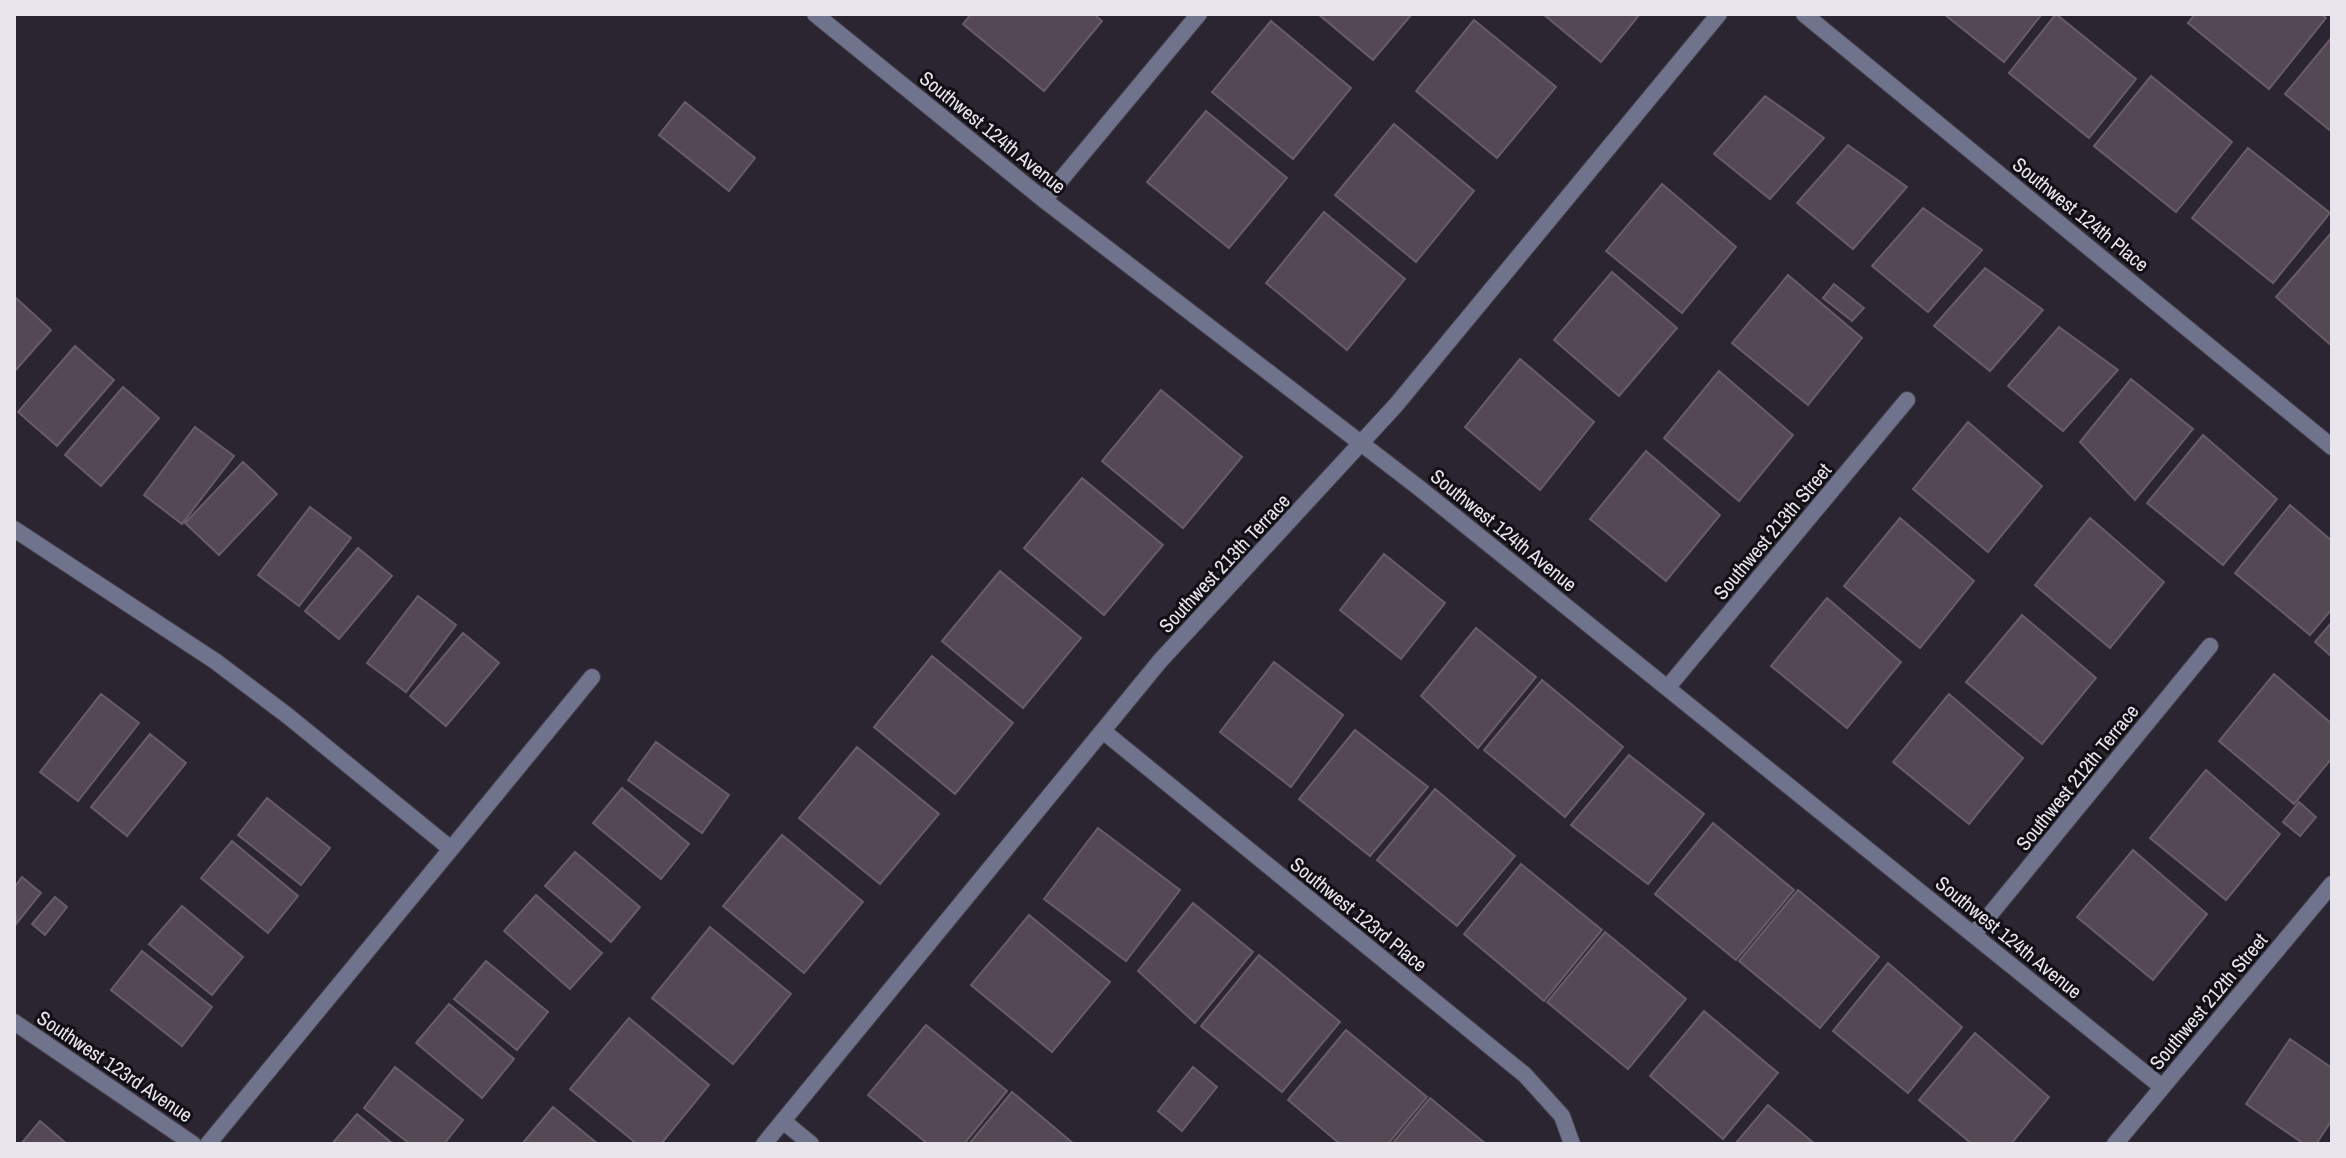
<svg xmlns="http://www.w3.org/2000/svg" width="2346" height="1158" viewBox="0 0 2346 1158" font-family="'Archivo Narrow',sans-serif">
	<style>
		.building { fill: #534853; stroke: #685c67; stroke-width: 2 }
		.lines { fill: none; stroke-linecap: round; stroke-linejoin: round }
		.minor-casing { stroke: #45404b; stroke-width: 18 }
		.minor { stroke: #6f738c; stroke-width: 16 }
		.labels { text-anchor: middle; dominant-baseline: central; stroke-width: 6; stroke-linejoin: round; paint-order: stroke }
		.street-label { font-size: 20px; fill: #e8e5ed; stroke: #110f15 }
	</style>
	<rect width="100%" height="100%" fill="#2a2531"/>
	<path class="building" d="M971,14H1094L1102,21L1044,91L963,24Z
		M1318,14H1412L1373,60Z
		M1543,14H1640L1601,62Z
		M1944,14H2042L2004,62Z
		M2056,14L2136,79L2089,138L2009,73Z
		M2195,14H2321L2326,18L2269,89L2188,23Z
		M1474,20L1556,87L1497,158L1416,91Z
		M1271,21L1351,88L1293,159L1212,92Z
		M2332,37V132L2285,94Z
		M2151,76L2232,142L2176,212L2094,146Z
		M1765,96L1824,138L1770,199L1714,154Z
		M685,102L755,158L729,191L659,135Z
		M1206,111L1287,178L1229,248L1147,182Z
		M1394,124L1474,191L1416,262L1335,195Z
		M1848,145L1907,187L1853,249L1797,203Z
		M2248,148L2330,213L2273,283L2192,218Z
		M1662,184L1736,247L1682,313L1606,251Z
		M1923,208L1982,250L1928,312L1872,266Z
		M1324,212L1405,279L1347,350L1266,283Z
		M2332,232V346L2276,297Z
		M1985,268L2043,310L1990,371L1934,326Z
		M1612,272L1677,328L1619,396L1554,340Z
		M1788,275L1862,338L1808,405L1732,343Z
		M1834,284L1864,308L1852,321L1823,298Z
		M16,298L51,330L14,372V299Z
		M2059,327L2118,370L2063,431L2008,386Z
		M75,346L114,380L57,446L18,412Z
		M1520,359L1594,422L1540,490L1465,427Z
		M1719,371L1793,435L1739,501L1664,438Z
		M2131,379L2193,429L2135,500L2080,442Z
		M123,387L159,418L101,486L65,455Z
		M1161,390L1242,457L1183,528L1102,461Z
		M1968,422L2042,486L1988,552L1913,489Z
		M195,427L234,456L182,524L144,495Z
		M2203,435L2277,499L2223,565L2147,503Z
		M1646,451L1720,515L1666,581L1590,519Z
		M243,462L277,494L219,555L185,523Z
		M1082,478L1163,545L1104,615L1024,548Z
		M2290,505L2332,541V609L2310,635L2235,573Z
		M310,507L351,538L299,606L258,575Z
		M1900,518L1974,581L1920,648L1844,586Z
		M2090,518L2164,582L2110,648L2035,585Z
		M358,548L392,576L339,639L305,611Z
		M1384,554L1445,603L1401,659L1340,610Z
		M1000,571L1081,638L1023,708L942,641Z
		M418,596L456,625L406,692L367,663Z
		M1827,598L1901,662L1847,728L1771,666Z
		M2022,615L2096,678L2042,744L1966,682Z
		M2332,622V657L2315,642Z
		M1476,628L1536,677L1478,748L1421,696Z
		M463,633L499,663L446,726L410,696Z
		M932,656L1013,723L955,794L874,727Z
		M1274,662L1343,715L1291,787L1220,732Z
		M2274,674L2332,724V758L2294,804L2219,741Z
		M1542,680L1623,747L1565,817L1484,750Z
		M101,694L139,723L78,801L40,772Z
		M1949,694L2023,758L1969,824L1893,762Z
		M1355,730L1428,787L1370,856L1299,799Z
		M150,734L186,763L127,836L91,807Z
		M656,742L729,795L702,833L628,780Z
		M857,747L939,814L880,884L799,818Z
		M1629,755L1704,814L1648,884L1571,825Z
		M2206,770L2280,834L2226,900L2150,838Z
		M622,788L689,844L661,879L593,823Z
		M1435,789L1515,856L1457,926L1377,860Z
		M267,798L330,848L301,885L238,835Z
		M2299,802L2316,817L2300,836L2283,822Z
		M1713,823L1794,890L1736,960L1655,894Z
		M1098,828L1180,890L1126,961L1044,899Z
		M782,835L863,902L804,973L723,906Z
		M232,841L298,896L268,933L201,878Z
		M2133,850L2207,914L2153,980L2077,917Z
		M575,852L640,907L611,942L545,886Z
		M1521,864L1602,930L1544,1001L1464,934Z
		M22,877L41,893L16,924L14,888Z
		M1798,890L1879,957L1820,1028L1739,961Z
		M536,895L602,953L570,989L504,931Z
		M55,897L67,907L45,935L32,924Z
		M1193,903L1253,952L1195,1023L1138,971Z
		M182,906L243,957L212,995L149,944Z
		M1029,915L1110,982L1052,1052L971,985Z
		M710,927L791,994L733,1064L652,998Z
		M1605,932L1686,999L1628,1069L1547,1002Z
		M142,951L212,1007L182,1046L111,990Z
		M1259,955L1340,1022L1282,1092L1201,1026Z
		M486,961L548,1012L517,1050L454,999Z
		M1888,963L1962,1027L1908,1093L1833,1031Z
		M449,1004L514,1059L482,1098L416,1043Z
		M1704,1011L1778,1073L1723,1139L1650,1076Z
		M629,1018L709,1085L661,1144H637L570,1089Z
		M926,1025L1007,1091L964,1144H928L868,1095Z
		M1346,1030L1427,1097L1388,1144H1340L1288,1100Z
		M1975,1033L2049,1097L2011,1144H1972L1919,1100Z
		M2290,1039L2332,1068V1120L2316,1144H2304L2246,1104Z
		M395,1067L463,1120L444,1144H410L364,1108Z
		M1193,1067L1217,1087L1182,1131L1158,1111Z
		M1012,1092L1074,1144H969Z
		M1430,1098L1486,1144H1392Z
		M1768,1105L1815,1144H1735Z
		M553,1107L598,1144H522Z
		M357,1114L393,1144H332Z
		M40,1121L67,1144H21Z"/>
	<g class="lines">
		<g class="minor-casing">
			<path id="minor" d="M815,14L1044,200L1418,487L2162,1087
				M1804,14L2332,447
				M1044,200L1199,14
				M14,529L215,661L288,716L451,849L208,1144
				M1668,687L1907,400
				M1103,731L1525,1075L1562,1116L1572,1144
				M451,849L592,677
				M1974,934L2210,646
				M14,1022L193,1144
				M783,1121L811,1144
				M764,1144L1160,661L1396,405L1719,14
				M2115,1144L2332,884"/>
		</g>
		<use href="#minor" class="minor"/>
	</g>
	<g class="labels">
		<g class="street-label">
			<text transform="translate(993 132) rotate(39)">Southwest 124th Avenue</text>
			<text transform="translate(2081 214) rotate(39)">Southwest 124th Place</text>
			<text transform="translate(1504 530) rotate(39)">Southwest 124th Avenue</text>
			<text transform="translate(1772 531) rotate(-50)">Southwest 213th Street</text>
			<text transform="translate(1224 563) rotate(-47)">Southwest 213th Terrace</text>
			<text transform="translate(2077 777) rotate(-51)">Southwest 212th Terrace</text>
			<text transform="translate(1359 914) rotate(39)">Southwest 123rd Place</text>
			<text transform="translate(2009 937) rotate(39)">Southwest 124th Avenue</text>
			<text transform="translate(2208 1001) rotate(-50)">Southwest 212th Street</text>
			<text transform="translate(115 1066) rotate(34)">Southwest 123rd Avenue</text>
		</g>
	</g>
	<rect width="2346" height="1158" fill="none" stroke="#e8e5ed" stroke-width="32"/>
</svg>
